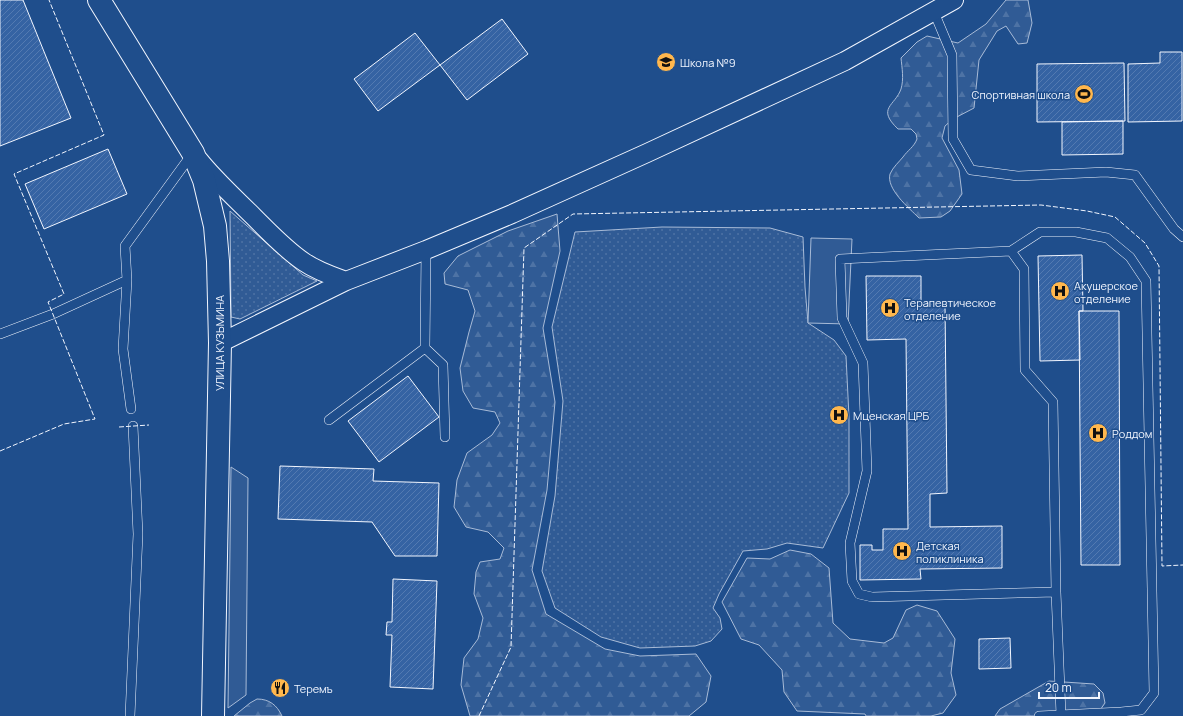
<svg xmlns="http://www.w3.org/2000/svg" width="1183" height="716" viewBox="0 0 1183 716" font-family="Manrope,sans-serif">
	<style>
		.grass { fill: url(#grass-dots); stroke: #a8bbd7 }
		.forest { fill: url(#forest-firs); stroke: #a8bbd7 }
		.built { fill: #305b95; stroke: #a8bbd7 }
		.building { fill: url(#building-hatch); stroke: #f2f6ff }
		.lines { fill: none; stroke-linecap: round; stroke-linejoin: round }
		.service-casing { stroke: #f2f6ff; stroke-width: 10 }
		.minor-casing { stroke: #f2f6ff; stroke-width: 20 }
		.secondary-casing { stroke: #f2f6ff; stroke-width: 24 }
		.service { stroke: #1f4e8c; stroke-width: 9 }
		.minor { stroke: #1f4e8c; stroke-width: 18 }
		.secondary { stroke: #1f4e8c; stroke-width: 22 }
		.fence { stroke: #f2f6ff; stroke-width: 1; stroke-dasharray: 5 2; stroke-linecap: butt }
		.labels { text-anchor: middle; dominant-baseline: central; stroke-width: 3; stroke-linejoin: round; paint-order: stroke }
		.poi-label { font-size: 11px; fill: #f2f6ff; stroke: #1f4e8c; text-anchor: start }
		.street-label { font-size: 11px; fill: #f2f6ff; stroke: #1f4e8c }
	</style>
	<defs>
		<pattern id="grass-dots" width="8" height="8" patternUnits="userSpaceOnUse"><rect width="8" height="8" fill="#305b95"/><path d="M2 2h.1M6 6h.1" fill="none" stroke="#4e73a5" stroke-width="1.8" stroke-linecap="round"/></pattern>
		<pattern id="forest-firs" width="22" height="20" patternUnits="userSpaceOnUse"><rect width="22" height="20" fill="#305b95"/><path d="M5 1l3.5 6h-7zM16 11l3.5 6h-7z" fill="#4e73a5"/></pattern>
		<pattern id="building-hatch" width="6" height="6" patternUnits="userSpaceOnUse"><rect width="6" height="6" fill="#3563a3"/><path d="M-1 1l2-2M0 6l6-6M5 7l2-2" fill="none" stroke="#537ab1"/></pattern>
	</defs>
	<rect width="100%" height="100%" fill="#1f4e8c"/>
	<path class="grass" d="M230,211L303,275L317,281L240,319L231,317Z
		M662,227L770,228L803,237L805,287L808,323L834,340L846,356L849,417V493L823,548L787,543L767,549L743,551L719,594L713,608L720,618L722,629L711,641L695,646L640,648L601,637L555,608L542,571L555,496L563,401L552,327L575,232Z"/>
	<path class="forest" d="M1006,0H1028L1032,23L1027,43L1018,44L1006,26L997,31L979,60L974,108L953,119L945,126L942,138L959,170L962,194L950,211L941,217L919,218C909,208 886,189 890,174C893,167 899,162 903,157C908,150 914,147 917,139L916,134L911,129H898C876,108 895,106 901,89C904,79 902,68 901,58L917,42L927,36L958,43L986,24Z
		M557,214L560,251L543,328L555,402L547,490L532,570L546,614L605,649L640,656L696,654L711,676L706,702L689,716H470L461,685L464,658L478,639L483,618L474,594L476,572L480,562L500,559L504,548L488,532L466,527L454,507L457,480L467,453L492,435L500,423L495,412L473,408L463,391L460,368L469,332L475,311L468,290L445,284L444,273L458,256L508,231Z
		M790,550L811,554L829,568L833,623L850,639L884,643L893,638L906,610L917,605L937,611L955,639L951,673L956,695L943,713L931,716H866L865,714L797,711L784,692L782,670L759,645L741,639L722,602L747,558L770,559Z
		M1049,681L1094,684L1103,693L1105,703L1098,713L1093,716H995L1000,709Z
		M257,699C269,699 277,705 282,716H234L250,703Z"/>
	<path class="built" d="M811,238L852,239L848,324L808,323Z
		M231,467L248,478L246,695L228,708Z"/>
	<path class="building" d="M0,0H23L71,118L0,146Z
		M502,19L528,54L467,100L440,65Z
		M415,33L440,65L378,111L354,79Z
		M1160,52H1182V121L1128,122V64L1160,63Z
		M1124,63L1125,121L1037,122V64Z
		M1123,121V154L1062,155V122Z
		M108,149L127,194L44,229L25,184Z
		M1082,255L1083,311H1079L1080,360L1040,361L1038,256Z
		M866,276H921V305L945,304L947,493L930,494V527L1002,526V568L920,569L921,579L860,580V545H872V550H883V529H908L906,339L867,340Z
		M1079,311H1119L1120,565H1081Z
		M408,376L439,417L379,462L348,421Z
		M280,466L374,469L373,481L439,483L437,556H395L372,522L278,519Z
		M393,579L437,581L433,689L390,687L392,635H386L387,622H392Z
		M1010,638L1011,668L979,669V639Z"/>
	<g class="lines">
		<g class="service-casing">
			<path id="service" d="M934,12L952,55L953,139L971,170L1018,176L1106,172L1135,175L1174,229L1183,237
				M1011,251L1024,269L1025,370L1053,402L1056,592
				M0,334L53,314L127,280
				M425,348L443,365L445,437
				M131,409L123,349L127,280L125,246L192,154
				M329,420L425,348L426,250
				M130,716L138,534L133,426
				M1039,716L1121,712L1141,710L1154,693L1146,281L1130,257L1107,238L1076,232H1040L1011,251L840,259L842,318L863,363L867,471L850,543L852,581L859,594L872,597L1056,592L1061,715"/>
		</g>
		<g class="minor-casing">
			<path id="minor" d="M199,160C215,180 235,198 254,217C270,233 286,250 304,262C317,271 332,276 346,281
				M220,343L346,281L426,250L512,214L647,153L845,61L954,0"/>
		</g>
		<g class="secondary-casing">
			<path id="secondary" d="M99,0L193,153L204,180L215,226L218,261L220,343L213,716"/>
		</g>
		<use href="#service" class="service"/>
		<use href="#minor" class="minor"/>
		<use href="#secondary" class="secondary"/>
		<path class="fence" d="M119,427L149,425
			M0,451L64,424L95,419L48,302L64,294L14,174L104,135L49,0
			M479,716L511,647L524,248L573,214L1041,205L1087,211L1115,217L1145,243L1159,266L1162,566L1183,565"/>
	</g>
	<defs>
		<g id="school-disc" transform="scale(1)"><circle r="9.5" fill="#ffb74d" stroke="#1f4e8c"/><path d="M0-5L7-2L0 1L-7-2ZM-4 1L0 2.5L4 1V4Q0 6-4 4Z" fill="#111"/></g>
		<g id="stadium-disc" transform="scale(1)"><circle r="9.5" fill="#ffb74d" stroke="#1f4e8c"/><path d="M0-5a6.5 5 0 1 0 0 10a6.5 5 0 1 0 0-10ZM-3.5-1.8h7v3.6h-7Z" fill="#111"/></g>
		<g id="hospital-disc" transform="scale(1)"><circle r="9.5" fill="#ffb74d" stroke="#1f4e8c"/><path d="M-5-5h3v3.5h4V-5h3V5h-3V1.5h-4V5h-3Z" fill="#111"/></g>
		<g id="restaurant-disc" transform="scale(1)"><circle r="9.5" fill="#ffb74d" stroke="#1f4e8c"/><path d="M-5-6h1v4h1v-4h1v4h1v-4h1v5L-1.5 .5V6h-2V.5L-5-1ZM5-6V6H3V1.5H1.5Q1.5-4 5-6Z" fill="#111"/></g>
	</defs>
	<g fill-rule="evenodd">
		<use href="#school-disc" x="666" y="62"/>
		<use href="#stadium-disc" x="1084" y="94"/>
		<use href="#hospital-disc" x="1060" y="291"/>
		<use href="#hospital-disc" x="890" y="308"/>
		<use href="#hospital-disc" x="839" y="415"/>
		<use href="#hospital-disc" x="1098" y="433"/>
		<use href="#hospital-disc" x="902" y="551"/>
		<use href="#restaurant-disc" x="280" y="688"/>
	</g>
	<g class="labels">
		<g class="poi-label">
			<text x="680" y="62">Школа №9</text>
			<text x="1070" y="94" text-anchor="end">Спортивная школа</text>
			<text x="1074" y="285">Акушерское<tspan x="1074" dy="13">отделение</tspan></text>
			<text x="904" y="302">Терапевтическое<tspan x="904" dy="13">отделение</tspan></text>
			<text x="853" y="415">Мценская ЦРБ</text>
			<text x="1112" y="433">Роддом</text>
			<text x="916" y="545">Детская<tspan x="916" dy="13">поликлиника</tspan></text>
			<text x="294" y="688">Теремъ</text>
		</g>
		<g class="street-label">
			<text transform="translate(219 343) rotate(-90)">УЛИЦА КУЗЬМИНА</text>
		</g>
	</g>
	<path d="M1039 692v6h60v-6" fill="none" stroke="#f2f6ff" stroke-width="2"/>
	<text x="1045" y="692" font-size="12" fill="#f2f6ff" stroke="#1f4e8c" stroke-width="3" paint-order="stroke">20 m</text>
</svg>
